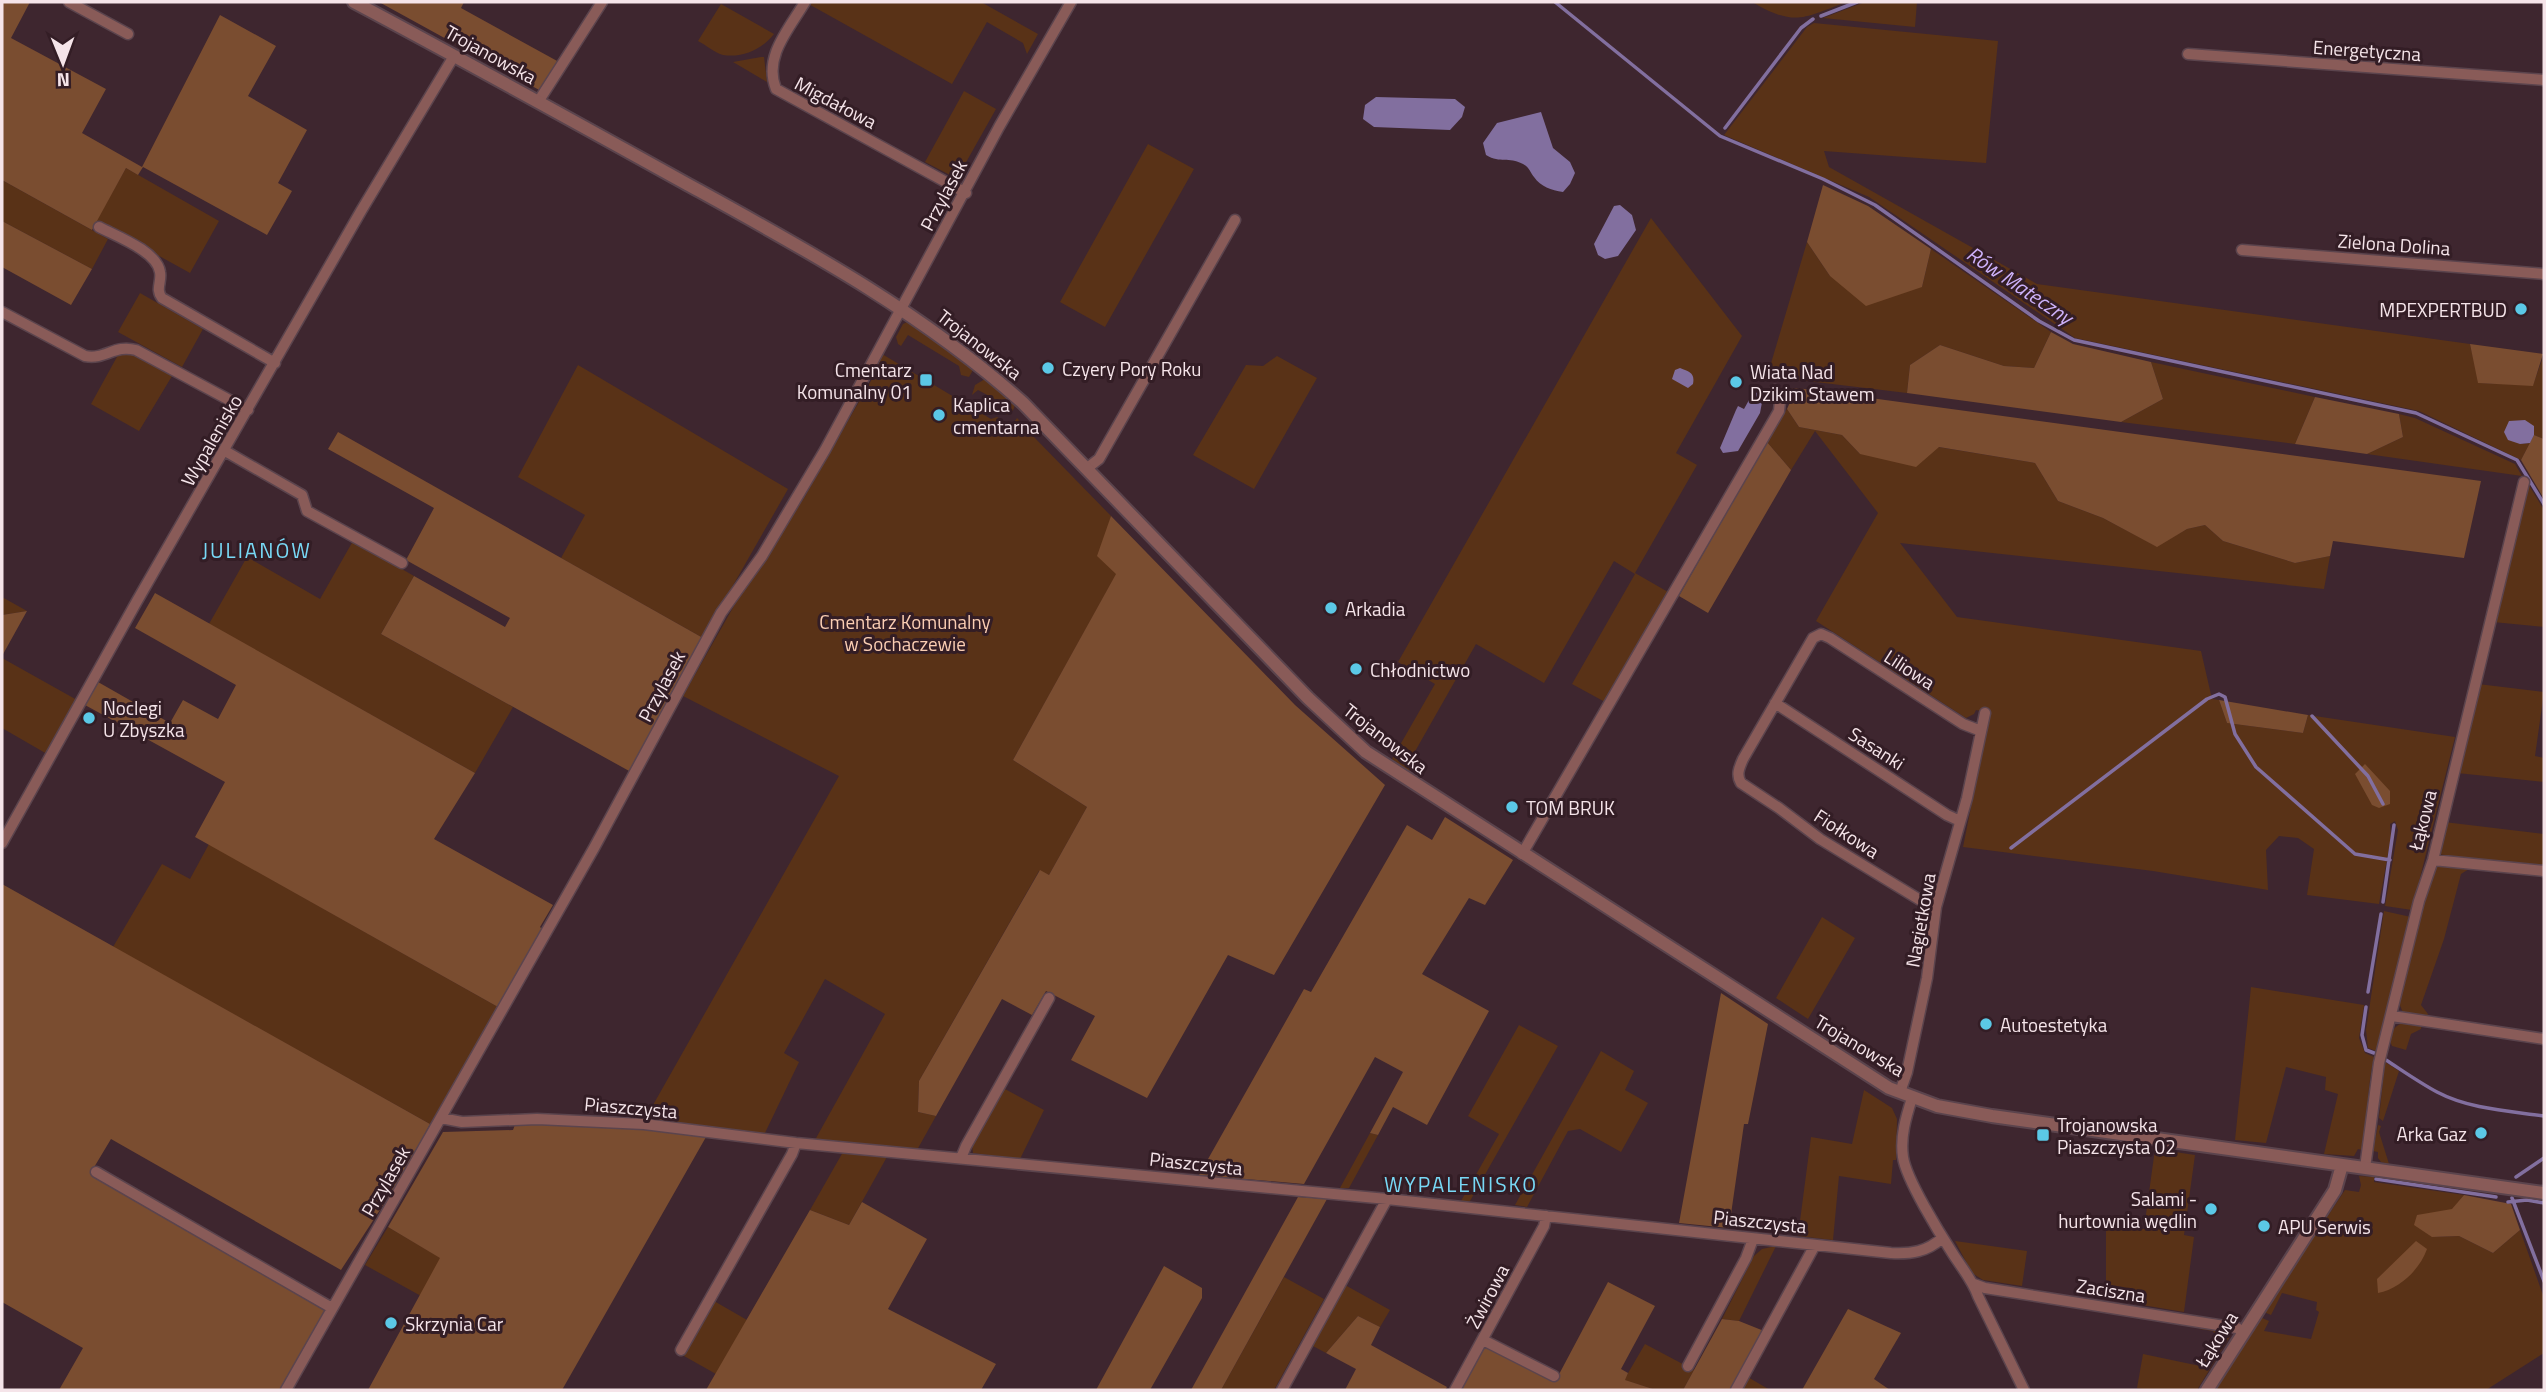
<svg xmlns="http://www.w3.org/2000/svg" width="2546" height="1392" viewBox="0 0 2546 1392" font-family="'Titillium Web',sans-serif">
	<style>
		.green { fill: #593217 }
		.forest { fill: #7a4d30 }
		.water { fill: #826f9f }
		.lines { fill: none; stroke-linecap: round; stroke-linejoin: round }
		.stream { stroke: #826f9f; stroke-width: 3.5 }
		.minor-casing { stroke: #5b444d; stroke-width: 13 }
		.tertiary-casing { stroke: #5b444d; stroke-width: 16 }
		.minor { stroke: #895b58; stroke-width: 10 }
		.tertiary { stroke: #895b58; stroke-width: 12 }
		.poi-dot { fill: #5bc8e6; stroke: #331d25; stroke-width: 2.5 }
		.labels { text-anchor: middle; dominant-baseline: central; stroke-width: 6; stroke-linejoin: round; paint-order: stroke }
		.street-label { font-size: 19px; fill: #f5e4e9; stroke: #331d25 }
		.poi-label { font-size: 19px; fill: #f5e4e9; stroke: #331d25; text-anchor: start }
		.park-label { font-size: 19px; fill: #fbceb3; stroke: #331d25 }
		.water-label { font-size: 21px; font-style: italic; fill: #cdb1f9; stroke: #331d25 }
		.neighbourhood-label { font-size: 21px; letter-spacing: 2px; fill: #78d9f6; stroke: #331d25 }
	</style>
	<rect width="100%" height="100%" fill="#3e262f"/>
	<path class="green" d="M805,2H981L1038,34L1027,54L1023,43L987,22L952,84Z
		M1752,2H1846C1804,18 1795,27 1752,2Z
		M1865,2H1917L1915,27L1823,18Z
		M721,4L774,34C762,49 744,58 723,55C715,53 706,45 698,41Z
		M1814,23L1998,41L1986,163L1824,151L1829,167L2037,284L2470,344L2479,383L2533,385L2544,354V439L2534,435V426L2520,444L2530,443L2521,460L2419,411L2075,338L1869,197L1724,135L1807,27Z
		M764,57L767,82L733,62L761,57Z
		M964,91L996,109L960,173L950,175L925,162Z
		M1148,144L1194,169L1105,327L1060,302Z
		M126,168L219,221L190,273L96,221Z
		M2,180L108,239L92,269L2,221Z
		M1651,218L1742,336L1676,453L1697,465L1635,573L1668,592L1605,702L1572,684L1635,574L1614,561L1544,683L1476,644L1409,762L1410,772L1392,759L1435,684L1398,662Z
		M1807,242L1830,276L1922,287L1931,249L2051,332L2034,368L2004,366L1940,345L1910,365L1907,393L1774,377L1769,370Z
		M140,293L203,329L182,367L118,332Z
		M907,322L913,325L915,323L972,366L973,370L969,377L961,375L959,366L908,335L901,346L898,344L896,337L903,324Z
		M129,352L172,376L139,431L91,404L118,355Z
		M882,354L991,419L997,417L1011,426L1017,418L1022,423L1021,431L1025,435L1031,434L1111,516L1109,524L1117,573L1013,760L1087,807L1049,875L1039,871L919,1081L918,1112L936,1116L917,1150L815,1140L885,1014L825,979L784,1053L799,1062L764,1135L644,1121L839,776L683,696L748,581L804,498L876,372Z
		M1277,356L1317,378L1254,489L1193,455L1246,365L1263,366Z
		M2151,362L2315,397L2295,444L2121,422L2163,399Z
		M578,365L788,489L703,638L561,558L585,515L518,477Z
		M985,379L992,381L1015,402C1015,408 1013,412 1007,415L1001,411L1004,404L978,390L972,395L975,385Z
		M1787,409L1799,427L1842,435L1860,454L1938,447L2035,463L2058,501L2103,518L2156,546L2187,529L2205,525L2223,541L2295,563L2330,556L2324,589L1900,543L1957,617L2201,651L2212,699L2219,700L2227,723L2303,733L2308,715L2455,737L2412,910L2385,906L2398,830L2395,821L2390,824L2391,837L2379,904L2307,895L2314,849L2298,838L2279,836L2266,850L2268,890L2153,871L1963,847L1990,713L1976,710L1974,714L1966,718L1816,621L1878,513L1815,431L1791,470L1767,442Z
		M2399,414L2415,418L2515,464L2522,476L2367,454L2403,437Z
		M2527,482L2544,510V627L2493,622Z
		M353,541L414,576L381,634L513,707L475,773L209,624L247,557L320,599Z
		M2,597L27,611L2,615Z
		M2,658L77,700L47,754L2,728Z
		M2478,684L2544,692L2535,756L2544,758V782L2457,773Z
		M2444,822L2544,834V867L2437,854Z
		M209,844L498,1007L430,1124L113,947L162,864L190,879Z
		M2439,864L2472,867L2461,874L2444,939L2421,1005L2428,1014L2427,1018L2403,1013L2398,1000L2432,870Z
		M2384,911L2411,917L2376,1051L2368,1048L2366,1030Z
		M1822,917L1855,938L1808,1019L1776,998Z
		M2251,987L2364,1005L2359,1038L2365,1053L2374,1057C2367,1087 2368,1119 2362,1150L2358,1149L2354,1156L2324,1154L2338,1094L2325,1090L2326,1077L2286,1067L2266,1143L2235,1140Z
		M2409,1022L2422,1023L2421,1029L2411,1034L2406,1050L2392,1046L2389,1039C2394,1027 2397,1023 2409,1022Z
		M1519,1025L1558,1046L1470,1201H1461L1499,1134L1468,1116Z
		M1601,1051L1634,1071L1625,1090L1648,1103L1621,1152L1580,1129L1568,1131L1527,1207L1515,1205Z
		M2385,1062L2399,1071L2383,1121L2379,1118Z
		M1003,1088L1044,1110L1020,1159L973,1153L972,1146Z
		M1864,1090L1892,1108L1897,1119L1896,1160H1893L1891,1184L1839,1176L1833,1240L1798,1236L1811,1137L1852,1144Z
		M2378,1125L2381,1126L2379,1132L2389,1164L2381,1162L2378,1158V1152L2373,1151Z
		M1370,1133L1378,1135L1349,1188H1340Z
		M2155,1149L2195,1155L2184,1235L2194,1237L2184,1312L2106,1299V1225L2144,1229Z
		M843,1152L888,1155L849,1225L810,1210Z
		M2359,1176L2374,1177V1182L2464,1195L2432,1237L2459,1236L2493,1253L2520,1230L2544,1298V1353L2486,1390H2212L2260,1317L2269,1321L2264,1331L2311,1339L2319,1312L2316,1310L2317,1302L2282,1293L2271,1315L2264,1312L2345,1190L2359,1192L2361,1185Z
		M388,1227L441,1258L421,1296L365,1265Z
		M1955,1241L2027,1251L2022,1286L1983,1280L1972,1273Z
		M1776,1246L1739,1321L1722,1319L1754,1256L1762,1249Z
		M1284,1277L1324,1299L1274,1390H1221Z
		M1345,1285L1390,1310L1380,1327L1358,1316L1326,1353L1311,1345Z
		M714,1301L747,1320L716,1374L684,1356Z
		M2202,1326L2226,1329L2231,1335L2197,1390H2148L2137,1388L2143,1354L2200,1366L2217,1339L2213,1331L2199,1329Z
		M1645,1344L1694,1370L1683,1390H1656L1624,1380Z
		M1746,1376L1770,1390H1738Z"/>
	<path class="forest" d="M2,2H30L11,38L106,89L82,133L142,167L220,15L276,46L248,96L307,130L278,183L292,191L267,235L143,167L138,175L126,168L92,230L2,180Z
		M379,2H464L461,8L559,62L541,91Z
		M1823,185L1868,206L1931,249L1922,287L1866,306L1830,276L1807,242Z
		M2,221L92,269L71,305L2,267Z
		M2051,332L2073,344L2151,362L2163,399L2121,422L1907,393L1910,365L1940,345L2004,366L2034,368Z
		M2470,344L2543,354L2533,386L2478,383Z
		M1786,388H1797L2481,481L2464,558L2333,541L2330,556L2295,563L2223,541L2205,525L2187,529L2157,547L2103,518L2058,501L2035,463L1939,447L1916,467L1860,454L1842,435L1799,427L1787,409L1791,400L1785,391Z
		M2315,397L2399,414L2403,437L2367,454L2295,444Z
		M338,432L703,638L631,772L381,634L414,576L505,627L510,618L406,560L434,508L328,449Z
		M2534,435L2544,439V499L2521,460Z
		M1767,442L1791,470L1708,613L1679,596Z
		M1111,516L1295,705L1385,785L1274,975L1228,955L1147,1098L1071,1060L1095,1016L1046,991L1032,1015L1002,999L936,1116L918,1112L919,1081L1040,870L1049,875L1087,807L1013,760L1116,574L1097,556Z
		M155,593L475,773L434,839L553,905L540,927L543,930L498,1007L195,837L225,782L85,705L98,682L170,723L183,700L218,719L236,685L135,628Z
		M27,611L2,656V615Z
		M2219,700L2308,715L2303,733L2227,723Z
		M2365,764L2390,791V804L2379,808L2372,805L2355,774Z
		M1445,817L1513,860L1485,905L1469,898L1422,974L1489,1011L1427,1125L1393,1107L1378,1135L1370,1133L1403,1072L1375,1057L1304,1184L1199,1175L1304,989L1311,992L1407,825L1432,840Z
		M2,884L430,1124L407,1168L341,1270L111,1139L90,1174L328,1310L283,1390H59L83,1348L2,1302Z
		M1721,993L1768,1024L1748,1124H1744L1729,1228L1679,1223Z
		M516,1122L614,1126L706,1137L562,1390H368L440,1258L388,1227L443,1132L513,1130Z
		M2464,1195L2511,1204L2520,1230L2493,1253L2459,1236L2432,1237L2414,1225L2417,1215L2452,1209Z
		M1298,1197L1327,1199L1221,1390H1191Z
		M862,1202L927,1239L888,1309L996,1364L981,1390H706L810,1210L849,1225Z
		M2416,1241L2427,1249C2420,1269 2400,1289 2378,1293L2377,1279Z
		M1164,1266L1202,1288V1298L1150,1390H1096Z
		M1608,1282L1655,1306L1621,1369L1628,1373L1625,1380L1656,1390H1461L1486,1345L1556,1380Z
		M1848,1309L1901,1333L1874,1379L1890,1390H1802Z
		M1358,1316L1380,1327L1371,1345L1447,1387L1445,1390H1345L1356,1369L1326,1353Z
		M1722,1319L1739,1321L1764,1331L1732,1390H1683Z"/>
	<path class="water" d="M1376,97L1455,99L1465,107L1462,117L1450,130L1374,127L1363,119L1365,105Z
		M1541,112L1553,148L1570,162L1575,173L1570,184L1563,192C1551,190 1541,187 1534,177C1530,172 1529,167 1523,164C1508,156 1501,164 1486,155L1483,143L1497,123Z
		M1620,205L1632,215L1636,230L1618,256L1605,259L1598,255L1594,244L1614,206Z
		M1680,368C1690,372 1695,373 1693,384L1688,388L1672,379L1675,370Z
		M1754,391L1763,397L1760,413L1738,451L1723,453L1720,448L1736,410L1738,406L1744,409Z
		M2525,420L2534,426V435L2530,443L2520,444L2508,440L2504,432L2509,421Z"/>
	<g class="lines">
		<path class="stream" d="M1555,2L1720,136L1823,179L1875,205L2039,321L2074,340L2416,413L2517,460L2544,504
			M1821,16L1857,2
			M1725,128L1801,28L1813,19
			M2312,716L2368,776L2383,804
			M2011,848L2207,699L2219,694L2225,697L2235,734L2256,767L2355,854L2390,860
			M2383,902L2394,825
			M2368,992L2381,914
			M2366,1007L2362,1035L2366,1050L2374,1053
			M2386,1060C2403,1071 2420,1083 2437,1092C2469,1109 2509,1111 2544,1116
			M2516,1177L2544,1158
			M2376,1179L2496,1197
			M2512,1198L2544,1281
			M2508,1202L2527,1200L2544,1203"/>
		<g class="minor-casing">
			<path id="minor" d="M69,2L128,34
				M805,2C789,29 763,57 776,89L966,193
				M2188,54L2544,80
				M538,102L602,2
				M99,227C116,236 157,251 160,272C162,282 155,289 162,298L275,363
				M2242,250L2544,274
				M2,312L85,356C106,360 114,344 136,350L248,410
				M225,451L302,495L307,511L402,563
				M1086,469L1099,459L1235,220
				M1775,703L1947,815L1960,821
				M2,843L137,601L361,211L454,56
				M1522,854L1779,411L1780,401L1775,390
				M2433,860L2544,871
				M1936,907L1925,903L1820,839L1779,808L1741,783C1736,775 1739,768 1743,759L1813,638L1821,634L1830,638L1963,724L1981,731
				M2392,1016L2544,1039
				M1900,1092L1907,1072L1927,978L1936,907L1967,798L1985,713
				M1912,1098C1906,1117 1900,1137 1903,1157C1906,1179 1940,1234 1953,1254C1962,1268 1973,1281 1978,1296L2024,1390
				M441,1118L462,1122L537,1119L644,1124L796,1143L1387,1199L1891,1253C1911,1254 1927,1252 1942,1238
				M961,1158L966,1146L1049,998
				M2365,1168L2379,1063L2419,901L2433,860L2524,482
				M96,1172L332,1308
				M1974,1284L1985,1288L2237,1328L2243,1332
				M1483,1340L1554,1376
				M681,1350L792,1154L796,1143
				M1688,1366L1746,1258L1753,1239
				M286,1390L594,848L721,613L762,556L825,450L999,127L1071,2
				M1282,1390L1387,1199
				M1455,1390L1544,1226L1546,1216
				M1736,1390L1815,1245"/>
		</g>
		<g class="tertiary-casing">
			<path id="tertiary" d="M354,2C465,61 575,122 685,183C803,248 922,312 1023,403L1308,698L1366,752L1889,1088L1937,1106L1992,1116L2544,1193
				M2207,1390L2335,1190L2342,1165"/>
		</g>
		<use href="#minor" class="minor"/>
		<use href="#tertiary" class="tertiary"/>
	</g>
	<g class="poi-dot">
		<circle cx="2521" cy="309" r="7"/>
		<circle cx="1048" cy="368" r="7"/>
		<rect x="919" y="373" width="14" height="14" rx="3.5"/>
		<circle cx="1736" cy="382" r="7"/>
		<circle cx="939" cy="415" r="7"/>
		<circle cx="1331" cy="608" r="7"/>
		<circle cx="1356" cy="669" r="7"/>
		<circle cx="89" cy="718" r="7"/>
		<circle cx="1512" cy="807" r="7"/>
		<circle cx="1986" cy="1024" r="7"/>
		<circle cx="2481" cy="1133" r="7"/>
		<rect x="2036" y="1128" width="14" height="14" rx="3.5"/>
		<circle cx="2211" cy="1209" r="7"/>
		<circle cx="2264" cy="1226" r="7"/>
		<circle cx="391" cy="1323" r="7"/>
	</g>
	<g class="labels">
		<g class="street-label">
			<text transform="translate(2367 50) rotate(4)">Energetyczna</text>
			<text transform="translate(491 54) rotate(29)">Trojanowska</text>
			<text transform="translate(836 102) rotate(28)">Migdałowa</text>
			<text transform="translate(943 195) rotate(-62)">Przylasek</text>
			<text transform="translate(2394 244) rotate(4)">Zielona Dolina</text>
			<text transform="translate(980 344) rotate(38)">Trojanowska</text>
			<text transform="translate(211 440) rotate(-60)">Wypalenisko</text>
			<text transform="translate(1910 669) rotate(33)">Liliowa</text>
			<text transform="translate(661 686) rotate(-62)">Przylasek</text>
			<text transform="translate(1386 738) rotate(38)">Trojanowska</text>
			<text transform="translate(1877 748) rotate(33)">Sasanki</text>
			<text transform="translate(2422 820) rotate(-76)">Łąkowa</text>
			<text transform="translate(1847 833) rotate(33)">Fiołkowa</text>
			<text transform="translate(1920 920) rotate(-80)">Nagietkowa</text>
			<text transform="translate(1860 1045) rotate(31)">Trojanowska</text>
			<text transform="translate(631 1107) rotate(5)">Piaszczysta</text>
			<text transform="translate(1196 1163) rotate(6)">Piaszczysta</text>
			<text transform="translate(385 1181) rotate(-60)">Przylasek</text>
			<text transform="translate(1760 1221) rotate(6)">Piaszczysta</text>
			<text transform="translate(2111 1290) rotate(9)">Zaciszna</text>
			<text transform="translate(1487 1296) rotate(-62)">Żwirowa</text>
			<text transform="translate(2216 1339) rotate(-58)">Łąkowa</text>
		</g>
		<g class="poi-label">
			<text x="2507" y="309" text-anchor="end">MPEXPERTBUD</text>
			<text x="1062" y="368">Czyery Pory Roku</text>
			<text x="912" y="369" text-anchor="end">Cmentarz<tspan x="912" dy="22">Komunalny 01</tspan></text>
			<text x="1750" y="371">Wiata Nad<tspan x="1750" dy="22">Dzikim Stawem</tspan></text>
			<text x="953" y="404">Kaplica<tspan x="953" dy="22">cmentarna</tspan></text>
			<text x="1345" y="608">Arkadia</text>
			<text x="1370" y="669">Chłodnictwo</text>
			<text x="103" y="707">Noclegi<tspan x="103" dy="22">U Zbyszka</tspan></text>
			<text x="1526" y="807">TOM BRUK</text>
			<text x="2000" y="1024">Autoestetyka</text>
			<text x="2057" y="1124">Trojanowska<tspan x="2057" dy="22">Piaszczysta 02</tspan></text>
			<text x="2467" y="1133" text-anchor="end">Arka Gaz</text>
			<text x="2197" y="1198" text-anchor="end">Salami -<tspan x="2197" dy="22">hurtownia wędlin</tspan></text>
			<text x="2278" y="1226">APU Serwis</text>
			<text x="405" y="1323">Skrzynia Car</text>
		</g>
		<g class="park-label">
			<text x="905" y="621">Cmentarz Komunalny<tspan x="905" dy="22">w Sochaczewie</tspan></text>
		</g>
		<g class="water-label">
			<text transform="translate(2020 285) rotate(34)">Rów Mateczny</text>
		</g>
		<g class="neighbourhood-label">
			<text x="257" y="550">JULIANÓW</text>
			<text x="1461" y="1184">WYPALENISKO</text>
		</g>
	</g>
	<rect width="2546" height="1392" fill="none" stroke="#f5e4e9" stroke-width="7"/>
	<g transform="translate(63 63) rotate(179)" stroke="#331d25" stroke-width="5" paint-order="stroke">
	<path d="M0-5L12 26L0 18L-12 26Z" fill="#f5e4e9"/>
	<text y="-10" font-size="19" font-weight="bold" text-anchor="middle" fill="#f5e4e9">N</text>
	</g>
</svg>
